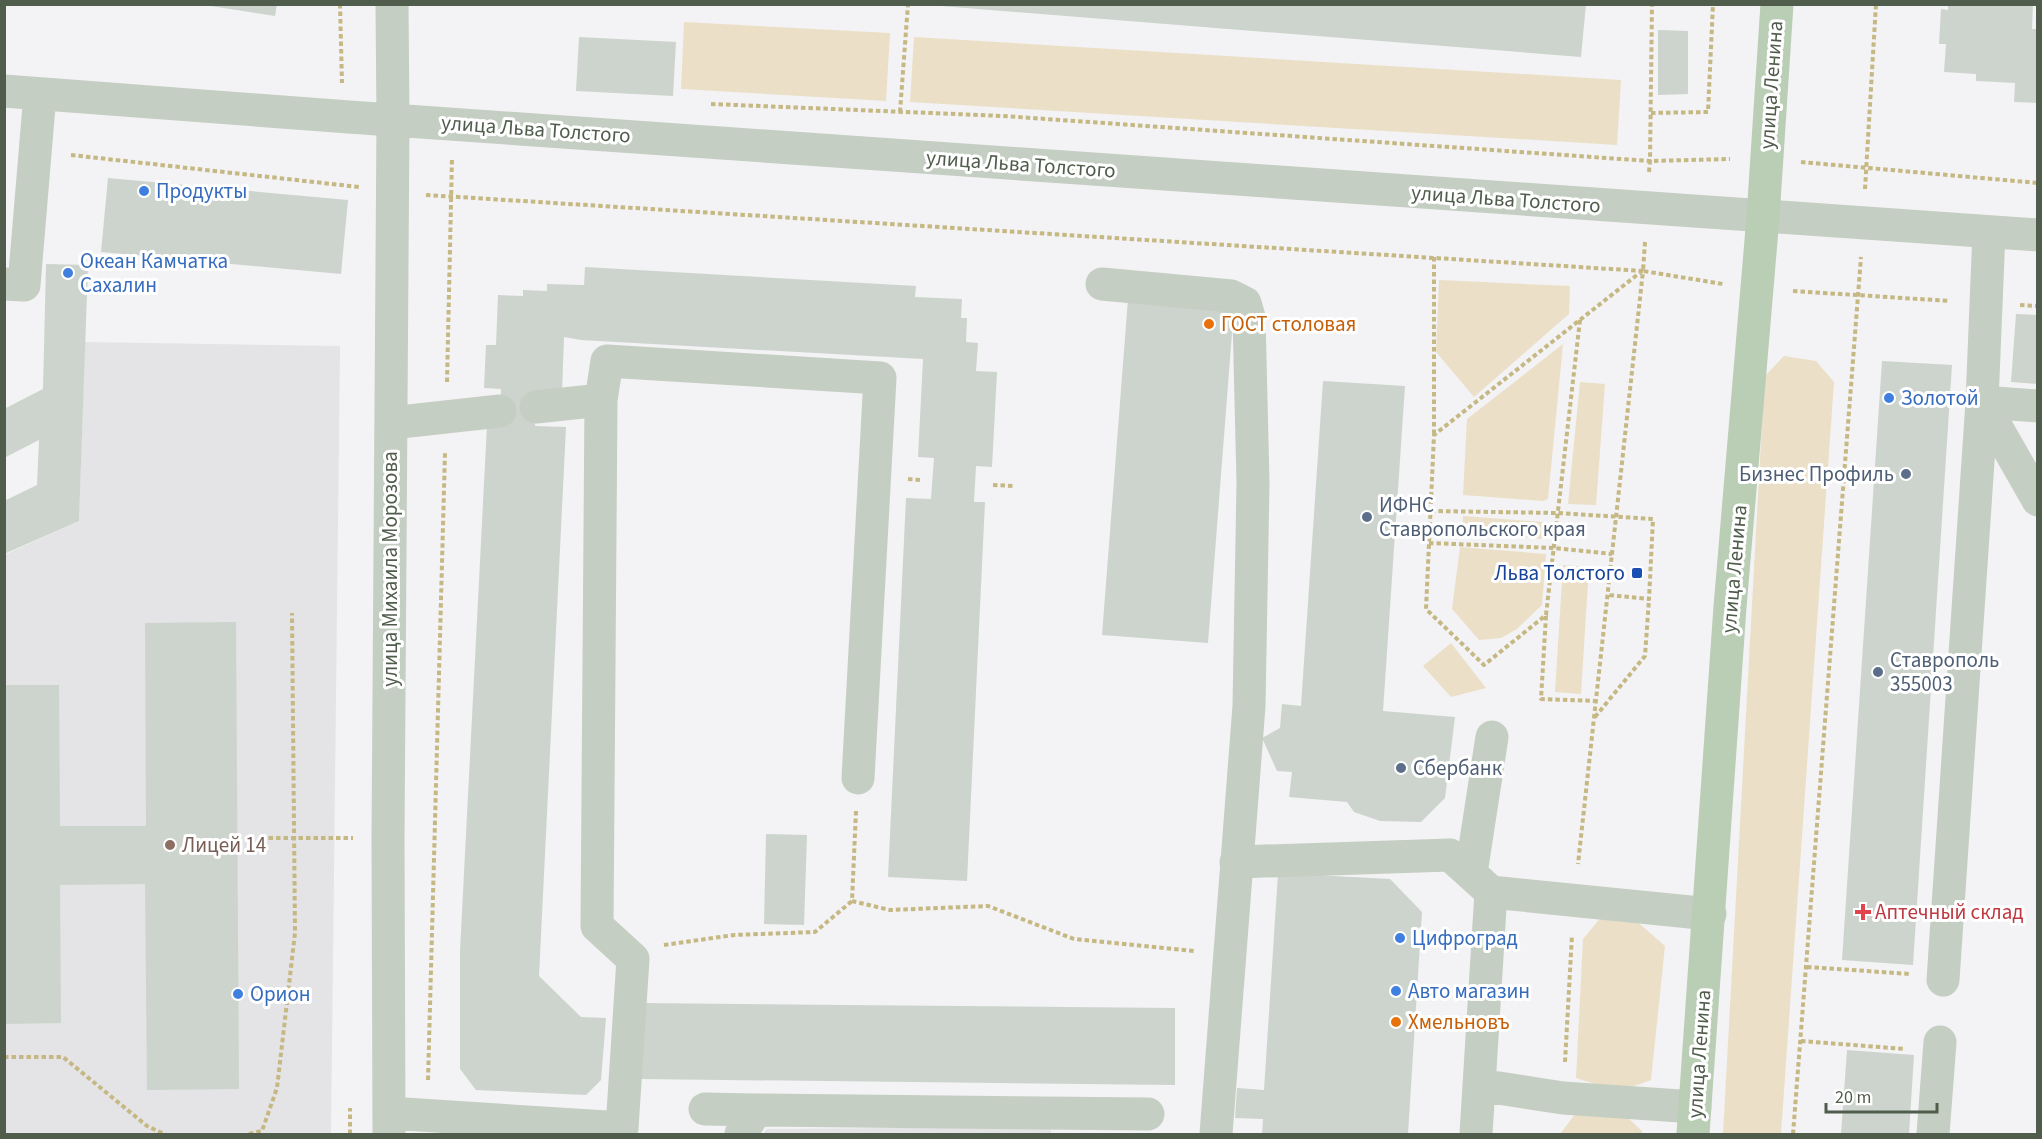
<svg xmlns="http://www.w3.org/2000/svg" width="2042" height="1139" viewBox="0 0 2042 1139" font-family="'Source Sans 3',sans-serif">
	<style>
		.education { fill: #e4e3e5 }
		.green { fill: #ebe0c7 }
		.building { fill: #cdd4cd }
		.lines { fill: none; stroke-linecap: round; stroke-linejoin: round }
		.path { stroke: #c5b883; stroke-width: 4; stroke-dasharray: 4.5 3; stroke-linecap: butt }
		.minor { stroke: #c5cec2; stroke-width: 33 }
		.major { stroke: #bacdb5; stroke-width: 33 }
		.shop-dot { fill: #3f7fe0; stroke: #fff; stroke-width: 2 }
		.food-dot { fill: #e8710a; stroke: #fff; stroke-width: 2 }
		.service-dot { fill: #5c6f8a; stroke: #fff; stroke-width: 2 }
		.transit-dot { fill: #1a4fb4; stroke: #fff; stroke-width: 2 }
		.education-dot { fill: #8d6e63; stroke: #fff; stroke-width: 2 }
		.health-dot { fill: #e0444e; stroke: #fff; stroke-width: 2 }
		.labels { text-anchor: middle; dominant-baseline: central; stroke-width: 6; stroke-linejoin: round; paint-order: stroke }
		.street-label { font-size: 21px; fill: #505d4c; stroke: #fff }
		.shop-label { font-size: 21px; fill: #366cbe; stroke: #fff; text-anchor: start }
		.food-label { font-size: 21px; fill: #c56008; stroke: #fff; text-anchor: start }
		.service-label { font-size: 21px; fill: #4e5e75; stroke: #fff; text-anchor: start }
		.transit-label { font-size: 21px; fill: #164399; stroke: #fff; text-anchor: end }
		.education-label { font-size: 21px; fill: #785e54; stroke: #fff; text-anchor: start }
		.health-label { font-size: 21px; fill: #be3a42; stroke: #fff; text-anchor: start }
	</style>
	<rect width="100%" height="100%" fill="#f3f2f4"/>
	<path class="education" d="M85,342L340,346L331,1134H5L4,555L79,521Z
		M1051,1127V1134H763L767,1129Z"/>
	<path class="green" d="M684,22L890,33L886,101L681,89Z
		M914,37L1621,80L1617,145L910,102Z
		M1439,280L1570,286L1569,314L1474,397L1436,352Z
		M1563,344L1548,499L1543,501L1463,495L1467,419Z
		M1784,356L1816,361L1834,382L1781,1134H1723L1763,404L1765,376Z
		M1580,382L1605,384L1596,505L1568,504Z
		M1463,516L1544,522L1543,539L1462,532Z
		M1460,547L1546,554L1542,605L1517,629L1501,638L1479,640L1452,609Z
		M1563,565L1589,567L1581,694L1555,692Z
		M1451,643L1486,688L1451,697L1423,666Z
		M1607,910L1634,919L1665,946L1651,1080C1615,1094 1611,1089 1576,1078L1583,939Z
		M1576,1113L1628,1118L1642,1131V1134H1560Z"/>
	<path class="building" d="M198,4H277L275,16Z
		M941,4H1586L1581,57L941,6Z
		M1948,4H2033L2032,29H2037V103L2014,102L2015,83L1976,81V74L1944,72L1946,44H1939L1941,9L1948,10Z
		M1658,30L1688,31V94L1658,95Z
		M579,37L676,42L673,96L576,91Z
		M108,178L348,200L341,274L101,252Z
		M46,264L88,265L79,521L4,554V501L37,485L39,440L4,458V409L43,389Z
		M585,267L916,286L915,297L962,299L961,318H967L966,342L978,343L976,371L997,372L992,467L976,466L974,502H985L967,881L888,877L906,498L931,499L934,458L918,457L923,359L581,340L564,337L562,392L536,391L535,426L566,427L539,976L581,1017L606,1018L601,1080L586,1095L476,1090L460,1069V951L487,425H500L501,389L484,388L486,345H496L498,295L523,296V290L547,291V284L584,285Z
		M1128,299L1234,307L1208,643L1102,635Z
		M2016,314L2037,315V384L2011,382Z
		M1882,361L1952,365L1913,965L1842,960Z
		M1323,381L1405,386L1383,711L1455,717L1445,798L1421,822L1380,821L1354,812L1347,802L1289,797L1292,772L1277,771L1262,738L1280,728L1282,704L1301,706Z
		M236,622L239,1089L147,1090L145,884L60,885L61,1023L5,1024V685H59L60,826H146L145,623Z
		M766,834L807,835L804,925L764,924Z
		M1278,873L1390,879L1422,912L1408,1134H1262L1263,1119L1235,1118L1237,1088L1264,1090Z
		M642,1003L1175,1008V1085L641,1079Z
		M1847,1050L1914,1055L1909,1134H1841Z"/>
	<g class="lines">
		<path class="path" d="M340,4L342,83
			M711,104L1003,116L1650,161L1652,4
			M900,112L908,4
			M1651,113L1708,112L1713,4
			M71,155L359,187
			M1801,162L2038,183
			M1649,172L1650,161L1730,159
			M1865,189L1876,4
			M426,195L1643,271L1578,864
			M1645,242L1643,271L1723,284
			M1434,257V435
			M1793,291L1950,301
			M2020,305L2038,306
			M1580,320L1546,615L1484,665L1426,609L1434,435L1642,271
			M447,382L452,158
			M908,479L920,480
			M993,485L1015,486
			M1431,511L1558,513L1653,519L1649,599L1608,595
			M1429,543L1554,548L1612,554
			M1546,616L1541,699L1596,701
			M1595,717L1645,656L1649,599
			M856,811L852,901L890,910L988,906L1074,939L1194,951
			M261,838H353
			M664,945L734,935L815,932L852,901
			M1807,967L1910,974
			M1801,1041L1905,1049
			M4,1057H63L147,1126L164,1134
			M1565,1062L1572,935
			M428,1080L445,452
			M249,1134L262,1131L277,1088L295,933L292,613
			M350,1134V1108
			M1793,1134L1861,257"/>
		<path class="minor" d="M4,91L349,117L2038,235
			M1989,232L1982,402L2038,406
			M4,284L24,285L40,94
			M1102,284L1231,296L1245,303L1249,317L1253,483L1249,706L1216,1134
			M536,407L601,400
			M391,423L500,411
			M1236,862L1450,855L1491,892L1710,914
			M1471,873L1492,737
			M1943,980L1982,402L2038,500
			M1479,1085L1563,1098L1695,1107
			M705,1109L756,1110
			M389,1113L622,1128L633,959L597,926L601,400L607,361L880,378L858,778
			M389,1134L388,838L393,120L392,4
			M741,1134L756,1110L1148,1114
			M1476,1134L1491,892
			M1933,1134L1940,1042"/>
		<path class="major" d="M1693,1134L1730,607L1763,217L1777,4"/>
	</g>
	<g class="shop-dot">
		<circle cx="144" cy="191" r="6"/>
		<circle cx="68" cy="273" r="6"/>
		<circle cx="1889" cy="398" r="6"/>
		<circle cx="1400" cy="938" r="6"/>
		<circle cx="1396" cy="991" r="6"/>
		<circle cx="238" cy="994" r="6"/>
	</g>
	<g class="food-dot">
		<circle cx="1209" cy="324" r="6"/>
		<circle cx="1396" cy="1022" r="6"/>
	</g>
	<g class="service-dot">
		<circle cx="1906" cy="474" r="6"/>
		<circle cx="1367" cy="517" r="6"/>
		<circle cx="1878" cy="672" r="6"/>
		<circle cx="1401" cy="768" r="6"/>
	</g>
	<rect class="transit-dot" x="1631" y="567" width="12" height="12" rx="3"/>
	<circle class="education-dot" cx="170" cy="845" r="6"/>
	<path class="health-dot" d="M1860 903h6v6h6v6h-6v6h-6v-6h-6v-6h6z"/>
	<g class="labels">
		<g class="street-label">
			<text transform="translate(1771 85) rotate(-86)">улица Ленина</text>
			<text transform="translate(536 129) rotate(4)">улица Льва Толстого</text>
			<text transform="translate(1021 164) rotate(4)">улица Льва Толстого</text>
			<text transform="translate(1506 199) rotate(4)">улица Льва Толстого</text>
			<text transform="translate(390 569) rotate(-90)">улица Михаила Морозова</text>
			<text transform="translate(1734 569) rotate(-85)">улица Ленина</text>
			<text transform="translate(1699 1054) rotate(-86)">улица Ленина</text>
		</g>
		<g class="shop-label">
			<text x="156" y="191">Продукты</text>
			<text x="80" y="261">Океан Камчатка<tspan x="80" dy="24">Сахалин</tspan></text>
			<text x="1901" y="398">Золотой</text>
			<text x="1412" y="938">Цифроград</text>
			<text x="1408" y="991">Авто магазин</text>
			<text x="250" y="994">Орион</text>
		</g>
		<g class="food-label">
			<text x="1221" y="324">ГОСТ столовая</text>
			<text x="1408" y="1022">Хмельновъ</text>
		</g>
		<g class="service-label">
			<text x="1894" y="474" text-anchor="end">Бизнес Профиль</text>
			<text x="1379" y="505">ИФНС<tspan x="1379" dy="24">Ставропольского края</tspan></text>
			<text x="1890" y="660">Ставрополь<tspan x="1890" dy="24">355003</tspan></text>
			<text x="1413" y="768">Сбербанк</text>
		</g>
		<g class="transit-label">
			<text x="1625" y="573">Льва Толстого</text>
		</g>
		<g class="education-label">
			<text x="182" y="845">Лицей 14</text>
		</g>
		<g class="health-label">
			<text x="1875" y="912">Аптечный склад</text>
		</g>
	</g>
	<rect width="2042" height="1139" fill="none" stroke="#505d4c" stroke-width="12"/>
	<path d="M1826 1103v9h111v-9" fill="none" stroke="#505d4c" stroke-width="3"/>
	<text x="1835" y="1103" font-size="18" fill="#505d4c" stroke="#ffffff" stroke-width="4.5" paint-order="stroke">20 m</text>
</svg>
